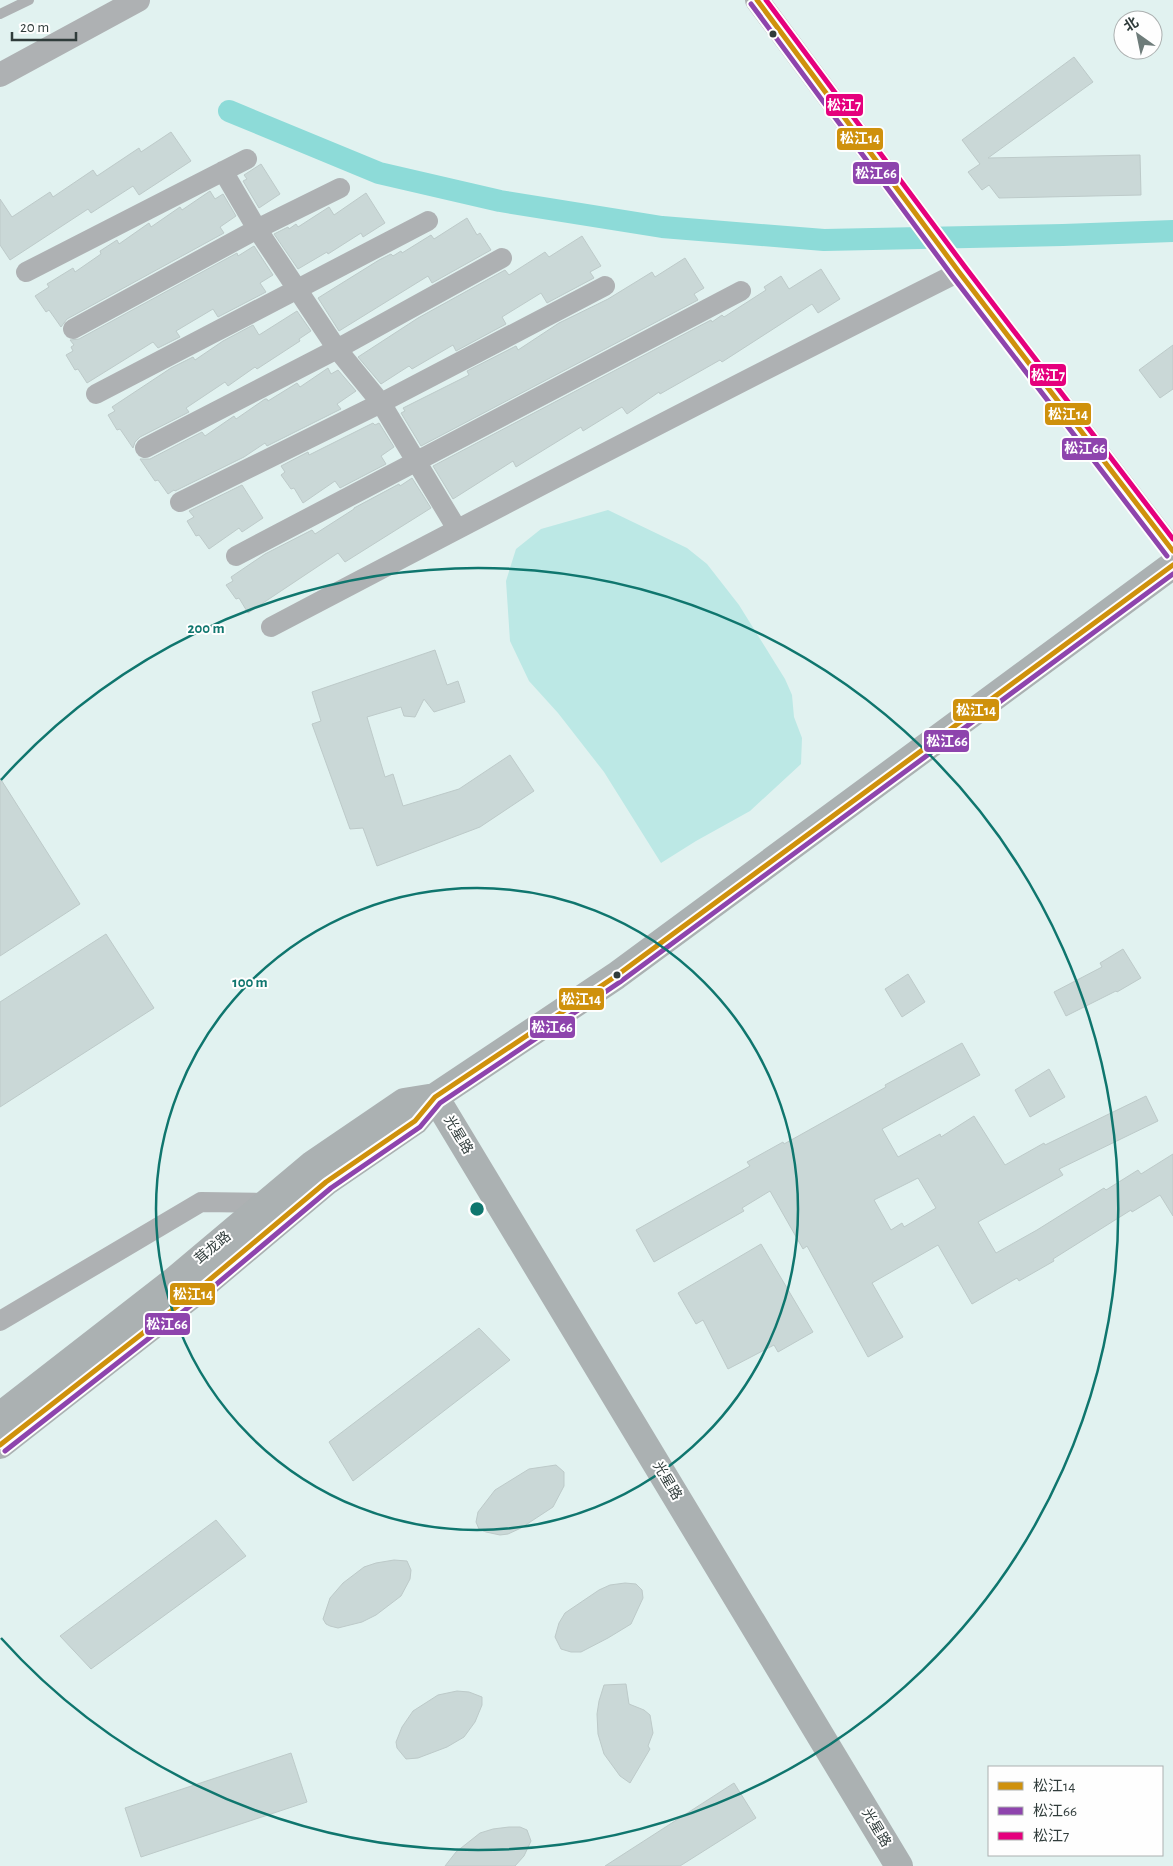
<svg xmlns="http://www.w3.org/2000/svg" width="1173" height="1866" viewBox="0 0 1173 1866" font-family="'Alegreya Sans','Noto Sans SC',sans-serif">
	<style>
		.green { fill: #bce8e5 }
		.lines { fill: none; stroke-linecap: round; stroke-linejoin: round }
		.canal { stroke: #8ddbd8; stroke-width: 22 }
		.building { fill: #cad8d7; stroke: #bdcac9; fill-rule: evenodd }
		.service { stroke: #aeb1b3; stroke-width: 10 }
		.minor { stroke: #aeb1b3; stroke-width: 20 }
		.tertiary { stroke: #aeb1b3; stroke-width: 24 }
		.secondary { stroke: #abb1b2; stroke-width: 28 }
		.bus-1-casing { stroke: #fefefe; stroke-width: 9 }
		.bus-2-casing { stroke: #fefefe; stroke-width: 9 }
		.bus-3-casing { stroke: #fefefe; stroke-width: 9 }
		.bus-1 { stroke: #cf910c; stroke-width: 5 }
		.bus-2 { stroke: #8e44ad; stroke-width: 5 }
		.bus-3 { stroke: #e5007d; stroke-width: 5 }
		.ring { fill: none; stroke: #0f766e; stroke-width: 2.5 }
		.bus-dot { fill: #303c3b; stroke: #fefefe; stroke-width: 2 }
		.labels { text-anchor: middle; dominant-baseline: central; stroke-width: 4; stroke-linejoin: round; paint-order: stroke }
		.street-label { font-size: 14px; fill: #303c3b; stroke: #fefefe }
		.centre { fill: #0f766e; stroke: #fefefe; stroke-width: 2.5 }
		.ring-label { font-size: 15px; text-anchor: middle; font-weight: bold; fill: #0f766e; stroke: #fefefe; stroke-width: 4; stroke-linejoin: round; paint-order: stroke }
		.line-badge { stroke: #fefefe; stroke-width: 2 }
		.badge-label { font-size: 14px; text-anchor: middle; font-weight: bold; fill: #fff }
	</style>
	<rect width="100%" height="100%" fill="#e1f2f0"/>
	<path class="green" d="M608,510L687,548L707,564L739,605L785,679L792,695L794,717L802,738L801,764L750,811L696,841L661,863L604,772L558,713L529,681L510,641L506,581L516,549L541,529Z"/>
	<g class="lines">
		<path class="canal" d="M229,111L379,173L500,201L662,227L824,240L1063,235L1173,231"/>
	</g>
	<path class="building" d="M1074,57L1093,82L988,158L1140,155L1141,195L999,198L989,185L982,190L968,172L980,164L962,140Z
		M171,132L191,161L139,195L133,186L91,213L88,209L10,260L0,245V199L12,217L50,192L53,197L93,170L97,176L139,148L141,152Z
		M261,164L280,194L259,208L243,181L247,179L244,175Z
		M210,191L215,199L223,194L236,216L220,227L224,233L67,319L61,327L49,310L46,312L35,296L49,287L47,284L73,268L75,272L101,254L100,251L117,240L119,244L149,223L151,227L180,207L182,210Z
		M366,193L385,223L363,237L361,233L328,254L327,252L298,269L274,234L288,227L289,229L296,224L298,227L329,207L334,215Z
		M467,218L477,235L480,233L491,250L432,283L428,276L339,331L318,298L379,260L391,254L393,256L401,251L402,253L431,235L434,239Z
		M582,236L601,266L590,272L594,278L547,303L541,293L502,317L506,324L456,351L453,345L412,369L409,366L381,384L358,357L418,318L505,270L509,275L545,252L549,257Z
		M254,246L273,275L260,283L266,292L218,317L213,309L176,331L180,337L158,348L153,342L87,383L78,369L75,370L66,355L73,351L71,347L74,345L70,340L79,339L237,253L238,256Z
		M685,258L704,288L694,294L698,300L421,446L401,413L405,411L403,408L469,375L467,371L516,346L518,350L559,323L608,299L652,272L655,277Z
		M821,269L840,299L818,313L812,304L722,362L720,360L660,394L659,392L627,414L622,407L583,431L581,427L516,467L513,461L453,499L433,466L711,320L712,322L722,315L724,317L766,290L764,287L781,276L789,289Z
		M297,311L311,331L299,339L300,341L257,369L255,367L228,386L225,382L186,408L189,412L140,437L135,442L133,448L120,429L117,430L108,415L115,411L112,407L171,368L193,357L195,360L223,341L253,325L259,335Z
		M1173,345V389L1160,398L1139,370Z
		M328,368L331,374L338,370L356,391L337,404L341,409L267,446L265,443L244,457L175,491L174,490L168,494L158,480L155,481L140,459H150L202,432L205,436L234,416L236,419L265,399H267L268,401L297,383L300,387Z
		M373,423L375,425L379,423L394,447L381,456L386,464L340,488L335,481L303,503L294,488L291,489L281,475L285,472L281,466L308,452L309,455Z
		M412,478L431,508L345,562L338,553L248,613L239,598L236,599L226,585L233,581L231,577L265,554L312,530L315,534L354,509V508L399,484L400,486Z
		M242,485L263,518L242,532L239,528L209,549L199,535L196,536L187,521L194,517L189,511Z
		M435,650L447,685L458,681L465,702L434,712L424,699L415,717L404,716L401,707L367,717L385,777L393,774L403,806L459,789L510,755L534,791L480,827L377,866L363,828L350,829L312,724L321,721L312,692Z
		M0,778L80,904L0,956Z
		M106,934L154,1008L0,1107V1002Z
		M1123,949L1141,978L1117,992L1116,991L1066,1016L1054,992L1102,967L1100,963Z
		M908,974L925,1002L902,1017L885,989Z
		M962,1043L980,1075L882,1129L898,1157L940,1134L941,1137L974,1116L1005,1165L1044,1143L1045,1145L1146,1096L1158,1121L1059,1169L1063,1175L978,1222L996,1253L1037,1230L1104,1188L1106,1190L1138,1170L1141,1174L1173,1154V1216L1160,1195L1132,1212L1131,1210L1088,1237L1053,1259L1054,1261L1019,1281L1017,1278L972,1304L938,1245L872,1283L903,1337L868,1357L807,1246L803,1249L770,1191L742,1208L744,1211L654,1262L636,1230L750,1166L747,1162L783,1142L784,1144L886,1087L885,1085ZM918,1178L936,1208L904,1227L902,1223L891,1230L874,1200Z
		M1049,1069L1065,1097L1030,1117L1015,1090Z
		M761,1244L813,1332L778,1352L774,1345L728,1369L703,1320L696,1324L678,1293Z
		M479,1328L510,1360L353,1481L329,1442Z
		M556,1465L564,1472V1486L553,1507L521,1528L508,1534L500,1535L486,1532L479,1529L476,1522L478,1512L495,1490L529,1469Z
		M216,1520L246,1556L91,1669L60,1636Z
		M394,1560L407,1561L411,1570L410,1579L401,1596L376,1615L362,1622L338,1628L330,1626L326,1624L323,1619L330,1598L343,1583L364,1567L376,1563Z
		M625,1583L636,1584L642,1590L643,1598L631,1624L608,1638L581,1652H571L561,1649L555,1637L559,1623L565,1613L599,1590L610,1585Z
		M626,1684L629,1704L644,1710L650,1715L653,1733L648,1746L650,1749L630,1783L620,1776L604,1754L598,1734L597,1714L599,1701L604,1685Z
		M457,1691L469,1692L482,1697V1705L475,1722L464,1737L447,1747L418,1758L406,1759L397,1748L396,1742L402,1727L413,1711L438,1695Z
		M291,1753L307,1802L141,1857L125,1808Z
		M734,1783L756,1818L680,1866H605Z
		M509,1827H520L527,1830L531,1841L524,1856L515,1866H445L456,1852L480,1833L493,1829Z"/>
	<g class="lines">
		<path class="service" d="M0,14L29,0"/>
		<path class="minor" d="M223,171L257,229L337,349L381,403L457,529
			M26,272L247,159
			M73,329L257,229L340,188
			M96,394L428,221
			M145,448L337,349L502,258
			M180,502L381,403L605,286
			M236,556L741,291
			M271,627C499,507 728,388 959,272
			M0,1321L201,1202L267,1203"/>
		<path class="tertiary" d="M757,0L959,272L1173,551
			M0,75L138,0"/>
		<path class="secondary" d="M435,1097L899,1866
			M0,1416L175,1280L313,1164L404,1102L435,1097
			M0,1445L189,1297L326,1182L415,1121L435,1097L616,976L1173,565"/>
		<g class="bus-1-casing">
			<path id="bus-1" d="M757,0L959,272L1173,551
				M0,1445L189,1297L326,1182L415,1121L435,1097L616,976L1173,565"/>
		</g>
		<g class="bus-2-casing">
			<path id="bus-2" d="M751,4L953,277L1167,556
				M5,1451L194,1303L331,1188L420,1127L440,1103L620,982L1173,574"/>
		</g>
		<g class="bus-3-casing">
			<path id="bus-3" d="M766,0L965,267L1173,539"/>
		</g>
		<use href="#bus-1" class="bus-1"/>
		<use href="#bus-2" class="bus-2"/>
		<use href="#bus-3" class="bus-3"/>
	</g>
	<g class="ring">
		<circle cx="477" cy="1209" r="321"/>
		<path d="M1 780A641 641 0 1 1 1 1638"/>
	</g>
	<g class="bus-dot">
		<circle cx="773" cy="34" r="4.5"/>
		<circle cx="617" cy="975" r="4.5"/>
	</g>
	<g class="labels">
		<g class="street-label">
			<text transform="translate(458 1135) rotate(59)">光星路</text>
			<text transform="translate(213 1248) rotate(-40)">茸龙路</text>
			<text transform="translate(667 1481) rotate(59)">光星路</text>
			<text transform="translate(876 1828) rotate(59)">光星路</text>
		</g>
	</g>
	<circle cx="477" cy="1209" r="8" class="centre"/>
	<g class="ring-label">
		<text x="206" y="633">200 m</text>
		<text x="250" y="987">100 m</text>
	</g>
	<g class="line-badge">
		<rect x="825" y="93" width="39" height="24" rx="5" fill="#e5007d"/>
		<rect x="836" y="127" width="48" height="24" rx="5" fill="#cf910c"/>
		<rect x="852" y="161" width="48" height="24" rx="5" fill="#8e44ad"/>
		<rect x="1029" y="363" width="38" height="24" rx="5" fill="#e5007d"/>
		<rect x="1044" y="402" width="48" height="24" rx="5" fill="#cf910c"/>
		<rect x="1061" y="437" width="47" height="24" rx="5" fill="#8e44ad"/>
		<rect x="952" y="698" width="48" height="24" rx="5" fill="#cf910c"/>
		<rect x="923" y="729" width="47" height="24" rx="5" fill="#8e44ad"/>
		<rect x="558" y="987" width="47" height="24" rx="5" fill="#cf910c"/>
		<rect x="529" y="1015" width="47" height="24" rx="5" fill="#8e44ad"/>
		<rect x="169" y="1282" width="47" height="24" rx="5" fill="#cf910c"/>
		<rect x="144" y="1312" width="47" height="24" rx="5" fill="#8e44ad"/>
	</g>
	<g class="badge-label">
		<text x="844" y="110">松江7</text>
		<text x="860" y="143">松江14</text>
		<text x="876" y="178">松江66</text>
		<text x="1048" y="380">松江7</text>
		<text x="1068" y="419">松江14</text>
		<text x="1085" y="453">松江66</text>
		<text x="976" y="715">松江14</text>
		<text x="947" y="746">松江66</text>
		<text x="581" y="1004">松江14</text>
		<text x="552" y="1032">松江66</text>
		<text x="193" y="1299">松江14</text>
		<text x="167" y="1329">松江66</text>
	</g>
	<rect x="988" y="1766" width="175" height="90" fill="#fefefe" stroke="#acb0b0"/>
	<rect x="998" y="1782" width="25" height="8" fill="#cf910c" stroke="#acb0b0"/>
	<text x="1033" y="1791" font-size="15" fill="#303c3b">松江14</text>
	<rect x="998" y="1807" width="25" height="8" fill="#8e44ad" stroke="#acb0b0"/>
	<text x="1033" y="1816" font-size="15" fill="#303c3b">松江66</text>
	<rect x="998" y="1832" width="25" height="8" fill="#e5007d" stroke="#acb0b0"/>
	<text x="1033" y="1841" font-size="15" fill="#303c3b">松江7</text>
	<g transform="translate(1138 35) rotate(327)"><circle r="24" fill="#fefefe" stroke="#acb0b0"/>
	<path d="M0-4L9 19L0 12L-9 19Z" fill="#6e7c7a"/>
	<text y="-8" font-size="14" font-weight="bold" text-anchor="middle" fill="#303c3b">北</text>
	</g>
	<path d="M12 32v8h64v-8" fill="none" stroke="#303c3b" stroke-width="2.5"/>
	<text x="20" y="32" font-size="15" fill="#303c3b" stroke="#fefefe" stroke-width="4" paint-order="stroke">20 m</text>
</svg>
